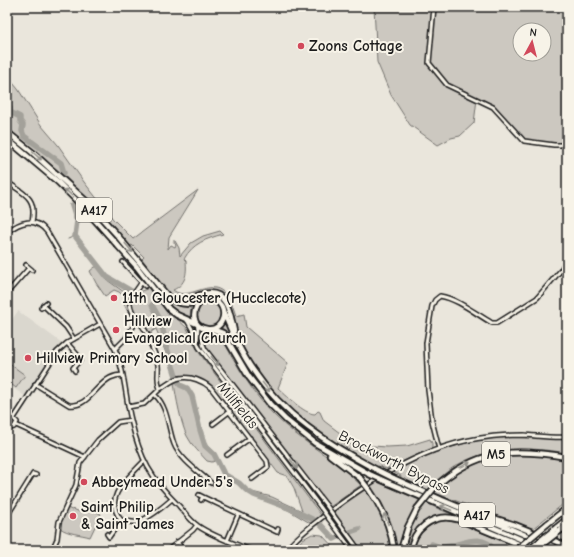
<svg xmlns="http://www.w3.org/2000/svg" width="574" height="557" viewBox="0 0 574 557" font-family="'Comic Neue',sans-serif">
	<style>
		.built { fill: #dad7ce }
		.green { fill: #ccc8c0; stroke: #74726e; fill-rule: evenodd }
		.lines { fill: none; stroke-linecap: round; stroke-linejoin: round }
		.stream { stroke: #6d6c68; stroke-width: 1 }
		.river { stroke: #a3a19a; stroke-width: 5.5 }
		.minor-casing { stroke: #1c1c1c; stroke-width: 6 }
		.highway-casing { stroke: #1c1c1c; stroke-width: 8 }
		.minor { stroke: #f7f3e8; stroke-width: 3 }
		.highway { stroke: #f7f3e8; stroke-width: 4.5 }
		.minor-bridge-casing { stroke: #1c1c1c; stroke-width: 6; stroke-linecap: butt }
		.highway-bridge-casing { stroke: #1c1c1c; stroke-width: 8; stroke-linecap: butt }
		.minor-bridge { stroke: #f7f3e8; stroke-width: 3 }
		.highway-bridge { stroke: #f7f3e8; stroke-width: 4.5 }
		.oneway { stroke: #94928c }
		.poi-dot { fill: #d1495b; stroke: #f7f3e8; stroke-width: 1.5 }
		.labels { text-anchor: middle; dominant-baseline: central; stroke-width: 4; stroke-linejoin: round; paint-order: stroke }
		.shield { fill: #f7f3e8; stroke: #5e5c59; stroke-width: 1 }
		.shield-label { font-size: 14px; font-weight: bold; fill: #1c1c1c }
		.poi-label { font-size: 15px; font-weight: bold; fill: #1c1c1c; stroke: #f7f3e8; text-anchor: start }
		.street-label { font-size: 15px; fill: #1c1c1c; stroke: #f7f3e8 }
	</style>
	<rect width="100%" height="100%" fill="#eae6dc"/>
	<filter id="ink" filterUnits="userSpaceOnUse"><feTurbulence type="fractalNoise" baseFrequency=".025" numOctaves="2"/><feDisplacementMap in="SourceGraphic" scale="8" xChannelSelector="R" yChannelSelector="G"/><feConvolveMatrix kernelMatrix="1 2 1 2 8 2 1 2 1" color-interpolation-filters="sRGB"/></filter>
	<g filter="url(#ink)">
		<path class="built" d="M18,311L62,343L53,353L25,396L7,384V326Z"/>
		<path class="green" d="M374,7H520L523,9L527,7H567V145L524,141L493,107L477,99L474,123L460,136L451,138L438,145L410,125L391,95L377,62ZM520,30H544V54H520Z
			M7,76L18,89L41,125L58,145L84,182L113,219L133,239L198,190L169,237L168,249L171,245L175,247L176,245L173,241H175L179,248L180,256L191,243L203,236L220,231L223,234C206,239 193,243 184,259L186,261C187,274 186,284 173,290C192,306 220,261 236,316L244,314L246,327L288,363L278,388C286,395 304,414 315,414L318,411L320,412L324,421L344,436L345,444L387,447L407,446L430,439L432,443V448L386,469L379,466L378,468C332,443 289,416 259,373C249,361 240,345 237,330L236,329L230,308L218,294L180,299L170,296L142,259L144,257L132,245L130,246L64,175L7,130Z
			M7,134L64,182L88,207L130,253L167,299L177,306L191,308L190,317C170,313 160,294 148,279C107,226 59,179 7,136Z
			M125,258L151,289L160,303L187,328L194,344L200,354L321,515L310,523L288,510L249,494L252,492L272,497L302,511L294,488L287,476L278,473L214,388C205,380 192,379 180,378L179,375L174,378L173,370L156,329L151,332L153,342L151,343C149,334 147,328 140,321L134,324L124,304L128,300L119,292L114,290L105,296L96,283L90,271L95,267H98L107,280L131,297L130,299L141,291L147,289L123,260Z
			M197 315a12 12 0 1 1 24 0a12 12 0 1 1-24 0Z
			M225,323C231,334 236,347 243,358C274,410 321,444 373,472V473C330,450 289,425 259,386C250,374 243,361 234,348C230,341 228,332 222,328Z
			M211,333H216L221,337C237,365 251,392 274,415C298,439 328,456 354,476L353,478L361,485L330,507L272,434L207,348L205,340L208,335Z
			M7,362L25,375L16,388L7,381Z
			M179,382C183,389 189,387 192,398C196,410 198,437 205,446C209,451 214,454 217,460L212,462L207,461C200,453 192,446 187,436C181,424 176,397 174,383Z
			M504,437L567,439V453C527,446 482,446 448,471C440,477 434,484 427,490L400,478L401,476L393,472C427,453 465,440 504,437Z
			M527,454L567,460V501L532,529L435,493C439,488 441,485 446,480C470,461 498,455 527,454Z
			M375,481L419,500L414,507L415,508L403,531L399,550H395C389,524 386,507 369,486Z
			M364,489L372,499L373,498C383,515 388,531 391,550H362L334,511Z
			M426,503L439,509L517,541L461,518L440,517L414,535L411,540L409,550H404C407,536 412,523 419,510L421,511Z
			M84,506L101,514L90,537C80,534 68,534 60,528V523L67,508L72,510L73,509L80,512Z
			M444,520L461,524L512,545L506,550H414C417,533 428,524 444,520Z
			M312,534L322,535L336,550H293L303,539Z"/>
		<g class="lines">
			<path class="stream" d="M68,239L75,236"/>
			<path class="river" d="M7,106L10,108V112L20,117V121L23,125L22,131L24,136L61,163L64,173
				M72,205L77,221L75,236L107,277L138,295
				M152,305L161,321L166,345L176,376L180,385L187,388L192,396L200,430L205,446L214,454L224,474L239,483L246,490L254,495L291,509L314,520
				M319,523L334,539L338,537
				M350,532L359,529
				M432,544C435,545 438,546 441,547C459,547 481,530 494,550"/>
			<g class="minor-casing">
				<path id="minor" d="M434,7L429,63L447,85L493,107L524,141L554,145H567
					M7,182C25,194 37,198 32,222
					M7,232C20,222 35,216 47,232L115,349C125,371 125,396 131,420C140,459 151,478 179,506C185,513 191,521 198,526C214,537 233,543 251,550
					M123,262L145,286
					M26,265L32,270
					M7,293L29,268
					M43,305L66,327L74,339
					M41,308L46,303
					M187,320L192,329L199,347L321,508
					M210,329C203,335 200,340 205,349L326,505
					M197,342L198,325
					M67,343L81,359L73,368L75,371
					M115,349L126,338L133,327
					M35,384L69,405C87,408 96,385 110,378C114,376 119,375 123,375
					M160,389C165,386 173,379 180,378C191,376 203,381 211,388L267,461L268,467L252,479
					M155,395C168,407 168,428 174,444C179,458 200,473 211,483
					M128,407L144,404L160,389C156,380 159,374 158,365C157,357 154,352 151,345C149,342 149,339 148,336C144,324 131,317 130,304C129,297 138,289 141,283
					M14,418L57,352L67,343L100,324
					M7,419L12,417L17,422L14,427L10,428L7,426
					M213,424L230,411
					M16,425L85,457
					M439,449L432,421L428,390L426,343L432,306L435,300L440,296C458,299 476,314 492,323H497L537,298L561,270L567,259
					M227,455L250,438
					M144,461C129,478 102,496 121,520C126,521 132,523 137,522C148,519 164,506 172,499
					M199,495L203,497L201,500
					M203,497L277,532L278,529
					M7,516L33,474L36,475
					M334,516L359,550
					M329,519L352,550
					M107,534L109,537L121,520
					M227,541L238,515
					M177,542L183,550
					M52,550L57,539L59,522L76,485L80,463L98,440L118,422L131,420
					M168,550L193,530L197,525
					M286,550C296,537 311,526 324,516C372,479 427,444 488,437C500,435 512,435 524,435C539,436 553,438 567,437"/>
			</g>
			<g class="highway-casing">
				<path id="highway" d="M7,132L32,152L87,202L117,235L169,298C178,304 188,305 198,302C204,301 208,298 214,300C230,306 224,332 207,329C191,327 191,309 202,301
					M7,139L58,182L86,210L137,267L169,309L177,315L197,324
					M179,301C189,301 195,296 204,294C228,289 230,314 234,331
					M224,313C232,333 241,353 253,370C283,415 328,444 375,469
					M212,329L223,333L249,377L270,404L286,420L315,443L369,474
					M330,455L360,478
					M393,478L442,500L561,550
					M389,483L546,550
					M434,488C476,449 513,448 567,457
					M370,491C383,509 391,528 394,550
					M481,514L515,525L567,546
					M547,524L567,508
					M556,528L567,519
					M561,530L567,525
					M401,550L408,527L417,509
					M411,550C413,529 432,515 452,518C462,519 472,525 482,529C499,536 516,543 533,550"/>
			</g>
			<use href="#minor" class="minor"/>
			<use href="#highway" class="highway"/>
			<g class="minor-bridge-casing">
				<path id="minor-bridge" d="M326,505L334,516
					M321,508L329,519"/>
			</g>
			<g class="highway-bridge-casing">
				<path id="highway-bridge" d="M375,469L393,478
					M369,474L389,483
					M360,478L370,491
					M417,509L434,488
					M516,550L547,524
					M529,550L556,528
					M535,550L561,530"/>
			</g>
			<use href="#minor-bridge" class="minor-bridge"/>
			<use href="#highway-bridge" class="highway-bridge"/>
		</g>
		<defs><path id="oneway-shaft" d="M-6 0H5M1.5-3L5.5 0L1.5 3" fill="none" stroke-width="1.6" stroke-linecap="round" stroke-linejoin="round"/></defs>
		<g class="oneway">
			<use href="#oneway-shaft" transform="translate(37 156) rotate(42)"/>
			<use href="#oneway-shaft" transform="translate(69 193) rotate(-136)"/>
			<use href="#oneway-shaft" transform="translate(129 248) rotate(50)"/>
			<use href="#oneway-shaft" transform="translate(215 361) rotate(52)"/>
			<use href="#oneway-shaft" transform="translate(266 387) rotate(52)"/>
			<use href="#oneway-shaft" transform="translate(294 464) rotate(53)"/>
			<use href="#oneway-shaft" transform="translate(465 465) rotate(-27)"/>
			<use href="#oneway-shaft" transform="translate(446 508) rotate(-157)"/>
			<use href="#oneway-shaft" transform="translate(386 519) rotate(-111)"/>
		</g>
	</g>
	<g class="poi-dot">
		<circle cx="301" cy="46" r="4"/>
		<circle cx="114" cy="298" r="4"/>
		<circle cx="116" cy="330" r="4"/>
		<circle cx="28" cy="358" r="4"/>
		<circle cx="84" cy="482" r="4"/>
		<circle cx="73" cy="516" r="4"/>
	</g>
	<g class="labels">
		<g class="shield">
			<rect x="76" y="198" width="36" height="24" rx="3"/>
			<rect x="482" y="442" width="28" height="24" rx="3"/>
			<rect x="459" y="503" width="36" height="24" rx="3"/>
		</g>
		<g class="shield-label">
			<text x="94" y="210">A417</text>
			<text x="496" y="454">M5</text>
			<text x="477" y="515">A417</text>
		</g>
		<g class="poi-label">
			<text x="309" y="46">Zoons Cottage</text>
			<text x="122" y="298">11th Gloucester (Hucclecote)</text>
			<text x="124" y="321">Hillview<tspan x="124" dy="17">Evangelical Church</tspan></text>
			<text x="36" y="358">Hillview Primary School</text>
			<text x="92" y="482">Abbeymead Under 5's</text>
			<text x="81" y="507">Saint Philip<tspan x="81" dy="17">&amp; Saint James</tspan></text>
		</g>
		<g class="street-label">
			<text transform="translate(238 405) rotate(51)">Millfields</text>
			<text transform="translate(394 462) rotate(27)">Brockworth Bypass</text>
		</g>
	</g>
	<rect width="574" height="557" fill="none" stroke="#f7f3e8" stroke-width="24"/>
	<rect x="12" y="12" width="550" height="533" fill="none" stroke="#1c1c1c" stroke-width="1.5" filter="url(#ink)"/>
	<g transform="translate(532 42) rotate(7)"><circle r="19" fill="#f7f3e8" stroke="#9f9d96"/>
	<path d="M0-3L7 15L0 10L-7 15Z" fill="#d1495b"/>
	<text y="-6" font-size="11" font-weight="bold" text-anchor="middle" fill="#1c1c1c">N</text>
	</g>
</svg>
